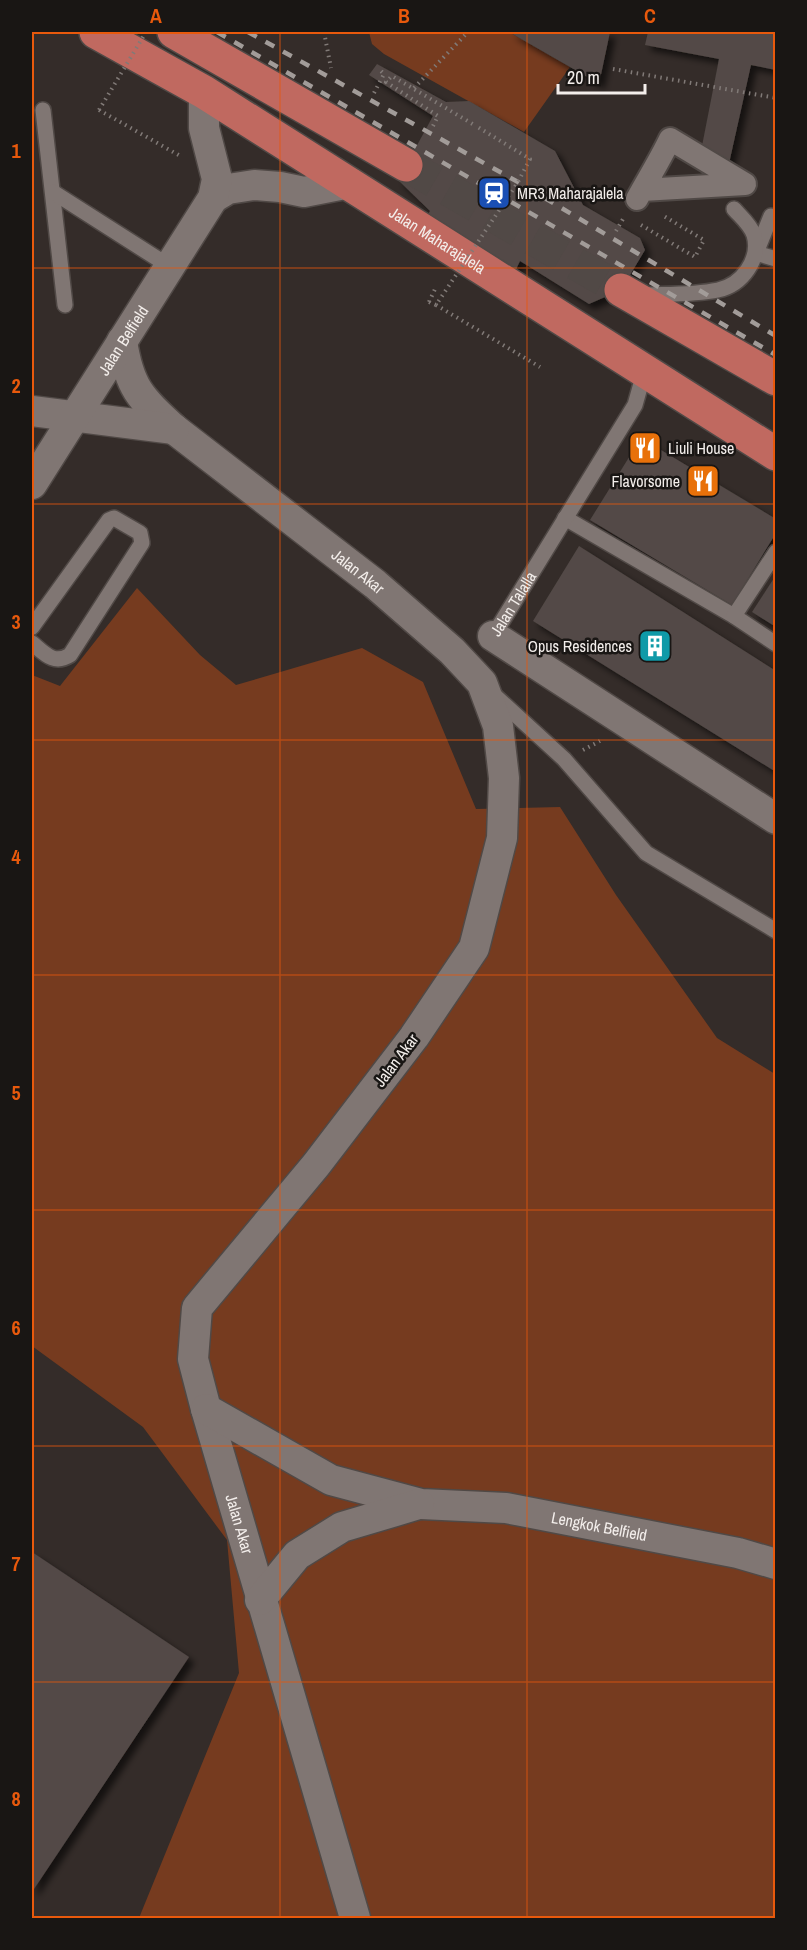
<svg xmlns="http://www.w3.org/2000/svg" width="807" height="1950" viewBox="0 0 807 1950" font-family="'Archivo Narrow',sans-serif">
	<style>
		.green { fill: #763b1f }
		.building { fill: #524946; filter: url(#shadow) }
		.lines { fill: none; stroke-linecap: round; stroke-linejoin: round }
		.trunk-tunnel { stroke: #514946; stroke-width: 33; stroke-dasharray: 33 16; stroke-linecap: butt }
		.service-casing { stroke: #504946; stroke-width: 18 }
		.pedestrian-casing { stroke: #504946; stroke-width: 26 }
		.minor-casing { stroke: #504946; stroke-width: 33 }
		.trunk-casing { stroke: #504946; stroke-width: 36 }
		.path { stroke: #817a77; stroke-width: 4; stroke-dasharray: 1.5 4.5; stroke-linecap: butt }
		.service { stroke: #807673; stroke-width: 15 }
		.pedestrian { stroke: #807673; stroke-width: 22 }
		.minor { stroke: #807673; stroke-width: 30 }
		.trunk { stroke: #c06960; stroke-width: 33 }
		.rail { stroke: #a29c99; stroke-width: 4.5; stroke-dasharray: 10 10; stroke-linecap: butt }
		.path-bridge { stroke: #817a77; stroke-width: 4; stroke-dasharray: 1.5 4.5; stroke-linecap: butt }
		.grid { fill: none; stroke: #e8590c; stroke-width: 1.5; stroke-opacity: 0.55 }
		.labels { text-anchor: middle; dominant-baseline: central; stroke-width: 5; stroke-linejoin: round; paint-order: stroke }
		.poi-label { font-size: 16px; fill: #f3eeeb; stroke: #191614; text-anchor: start }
		.street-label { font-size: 16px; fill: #f3eeeb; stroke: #191614 }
		.neatline { fill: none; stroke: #e8590c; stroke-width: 2 }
		.grid-label { font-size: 20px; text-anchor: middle; font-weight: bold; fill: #e8590c }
	</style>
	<defs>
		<filter id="shadow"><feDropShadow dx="5.5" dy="5.5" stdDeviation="3" flood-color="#0009"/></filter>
	</defs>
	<rect width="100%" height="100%" fill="#342c29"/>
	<path class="green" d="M369,32H509L570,67L524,132L384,54L372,44Z
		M137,588L200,655L236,685L362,648L423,682L476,809L560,807L616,895L717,1038L775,1074V1918H139L239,1673L227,1540L143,1427L32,1346V675L60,686Z"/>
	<path class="building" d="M509,32H610L599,84L570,67Z
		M648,32H776V70L751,65L728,168L701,151L719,59L645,45Z
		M377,64L446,102L469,101L555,151L583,205L640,238L645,250L621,290L589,304L520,261L507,288L415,236L430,211L398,180L433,116L369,75Z
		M641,438L776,519V533L732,605L590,520Z
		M579,546L776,671V772L533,621Z
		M776,575V627L752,612Z
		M32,1552L189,1657L32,1892Z"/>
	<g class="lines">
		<path class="trunk-tunnel" d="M406,165L621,290"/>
		<g class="service-casing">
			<g id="service">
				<path d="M43,110L65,305"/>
				<path d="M53,192L169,266"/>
				<path d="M771,216L756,253L776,259"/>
				<path d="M643,295C668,294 693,295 718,290C742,285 761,259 754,235C750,224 741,217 734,209"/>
				<path d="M565,518L734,616L776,644"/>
				<path d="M734,616L776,552"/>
				<path d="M32,627L109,520L114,518L140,533L142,543L70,655C54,665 45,654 32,643"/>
				<path id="s1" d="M493,636L635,405L644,373"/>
				<path d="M493,694L564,759L646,853L776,931"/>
			</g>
		</g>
		<g class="pedestrian-casing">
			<path id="pedestrian" d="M637,199C648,179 660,160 670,139L745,184L642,190"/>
		</g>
		<g class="minor-casing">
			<g id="minor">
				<path d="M213,198L228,189L254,185L280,187L304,192L350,183"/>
				<path id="s2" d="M122,341C129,387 140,398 174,429L375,584L452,651L482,683L498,726L504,778L502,838L474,948L414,1037L316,1165L197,1308L193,1359L206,1409L355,1918"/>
				<path d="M32,411L174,429"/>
				<path id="s3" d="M32,484L213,198L217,179L204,128V92"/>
				<path d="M493,636L776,819"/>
				<path id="s4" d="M206,1409L331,1480L421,1504L506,1508L738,1553L776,1564"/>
				<path d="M260,1600L297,1555L342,1527L419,1504"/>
			</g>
		</g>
		<g class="trunk-casing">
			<g id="trunk">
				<path id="s5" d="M96,32L204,92L776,454"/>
				<path d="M174,32L406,165"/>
				<path d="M621,290L776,379"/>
			</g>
		</g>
		<path class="path" d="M324,32L331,68
			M613,69L776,98
			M414,88L468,32
			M374,93L384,74L379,69
			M99,110L182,157
			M433,126L438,116L386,82L392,76L476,126
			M641,225L695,257L704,240L662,215
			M616,231L623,219
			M429,302L436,287
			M436,305L540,367
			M583,750L600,741"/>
		<use href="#service" class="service"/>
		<use href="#pedestrian" class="pedestrian"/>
		<use href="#minor" class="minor"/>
		<use href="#trunk" class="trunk"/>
		<path class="rail" d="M217,32L776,355
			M248,32L518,182L776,336"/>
		<path class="path-bridge" d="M99,110L146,32
			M429,302L436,305L518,182L530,159L476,126"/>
	</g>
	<path class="grid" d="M280,32V1918M527,32V1918M32,268H776M32,504H776M32,740H776M32,975H776M32,1210H776M32,1446H776M32,1682H776"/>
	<defs>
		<g id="station-square" transform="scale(1.725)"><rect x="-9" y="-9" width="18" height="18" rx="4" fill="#1a4fb4" stroke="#191614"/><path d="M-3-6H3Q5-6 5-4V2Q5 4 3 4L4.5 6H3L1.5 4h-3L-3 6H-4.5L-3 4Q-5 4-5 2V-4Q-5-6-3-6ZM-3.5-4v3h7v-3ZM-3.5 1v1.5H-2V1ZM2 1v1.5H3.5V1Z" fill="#fff"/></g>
		<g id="restaurant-square" transform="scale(1.725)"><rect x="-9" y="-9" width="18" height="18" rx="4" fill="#e8710a" stroke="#191614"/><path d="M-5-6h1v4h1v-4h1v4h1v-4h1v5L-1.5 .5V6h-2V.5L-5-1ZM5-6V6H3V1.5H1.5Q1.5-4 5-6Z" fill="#fff"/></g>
		<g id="building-square" transform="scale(1.725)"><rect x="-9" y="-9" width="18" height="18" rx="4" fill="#0f9aa8" stroke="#191614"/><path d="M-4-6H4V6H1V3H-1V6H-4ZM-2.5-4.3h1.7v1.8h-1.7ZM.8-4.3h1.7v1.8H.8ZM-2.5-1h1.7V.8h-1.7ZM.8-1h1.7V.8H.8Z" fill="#fff"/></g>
	</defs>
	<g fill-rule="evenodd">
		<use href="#station-square" x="494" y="193"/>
		<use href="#restaurant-square" x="645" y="448"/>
		<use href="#restaurant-square" x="703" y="481"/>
		<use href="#building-square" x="655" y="646"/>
	</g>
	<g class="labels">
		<g class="poi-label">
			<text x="517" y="193">MR3 Maharajalela</text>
			<text x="668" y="448">Liuli House</text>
			<text x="680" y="481" text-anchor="end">Flavorsome</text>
			<text x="632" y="646" text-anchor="end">Opus Residences</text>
		</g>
		<g class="street-label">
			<text stroke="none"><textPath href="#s5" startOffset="400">Jalan Maharajalela</textPath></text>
			<text stroke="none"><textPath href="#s3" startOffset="170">Jalan Belfield</textPath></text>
			<text stroke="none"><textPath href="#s2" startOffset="338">Jalan Akar</textPath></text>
			<text stroke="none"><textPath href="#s1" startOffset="38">Jalan Talalla</textPath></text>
			<text transform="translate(396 1060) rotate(-53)">Jalan Akar</text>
			<text stroke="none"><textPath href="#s2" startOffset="1454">Jalan Akar</textPath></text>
			<text stroke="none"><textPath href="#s4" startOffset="417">Lengkok Belfield</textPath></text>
		</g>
	</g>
	<rect width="807" height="1950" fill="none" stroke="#191614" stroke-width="66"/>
	<path d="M558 84v9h87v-9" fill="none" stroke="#f3eeeb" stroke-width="3"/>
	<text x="567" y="84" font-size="18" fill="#f3eeeb" stroke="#191614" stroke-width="4.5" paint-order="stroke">20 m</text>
	<rect x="33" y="33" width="741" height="1884" class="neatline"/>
	<g class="grid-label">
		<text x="156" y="23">A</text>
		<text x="404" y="23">B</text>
		<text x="650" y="23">C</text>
		<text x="16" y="158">1</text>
		<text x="16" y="393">2</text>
		<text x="16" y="629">3</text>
		<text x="16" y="864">4</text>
		<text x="16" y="1100">5</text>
		<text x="16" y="1335">6</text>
		<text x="16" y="1571">7</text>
		<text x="16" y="1806">8</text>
	</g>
</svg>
